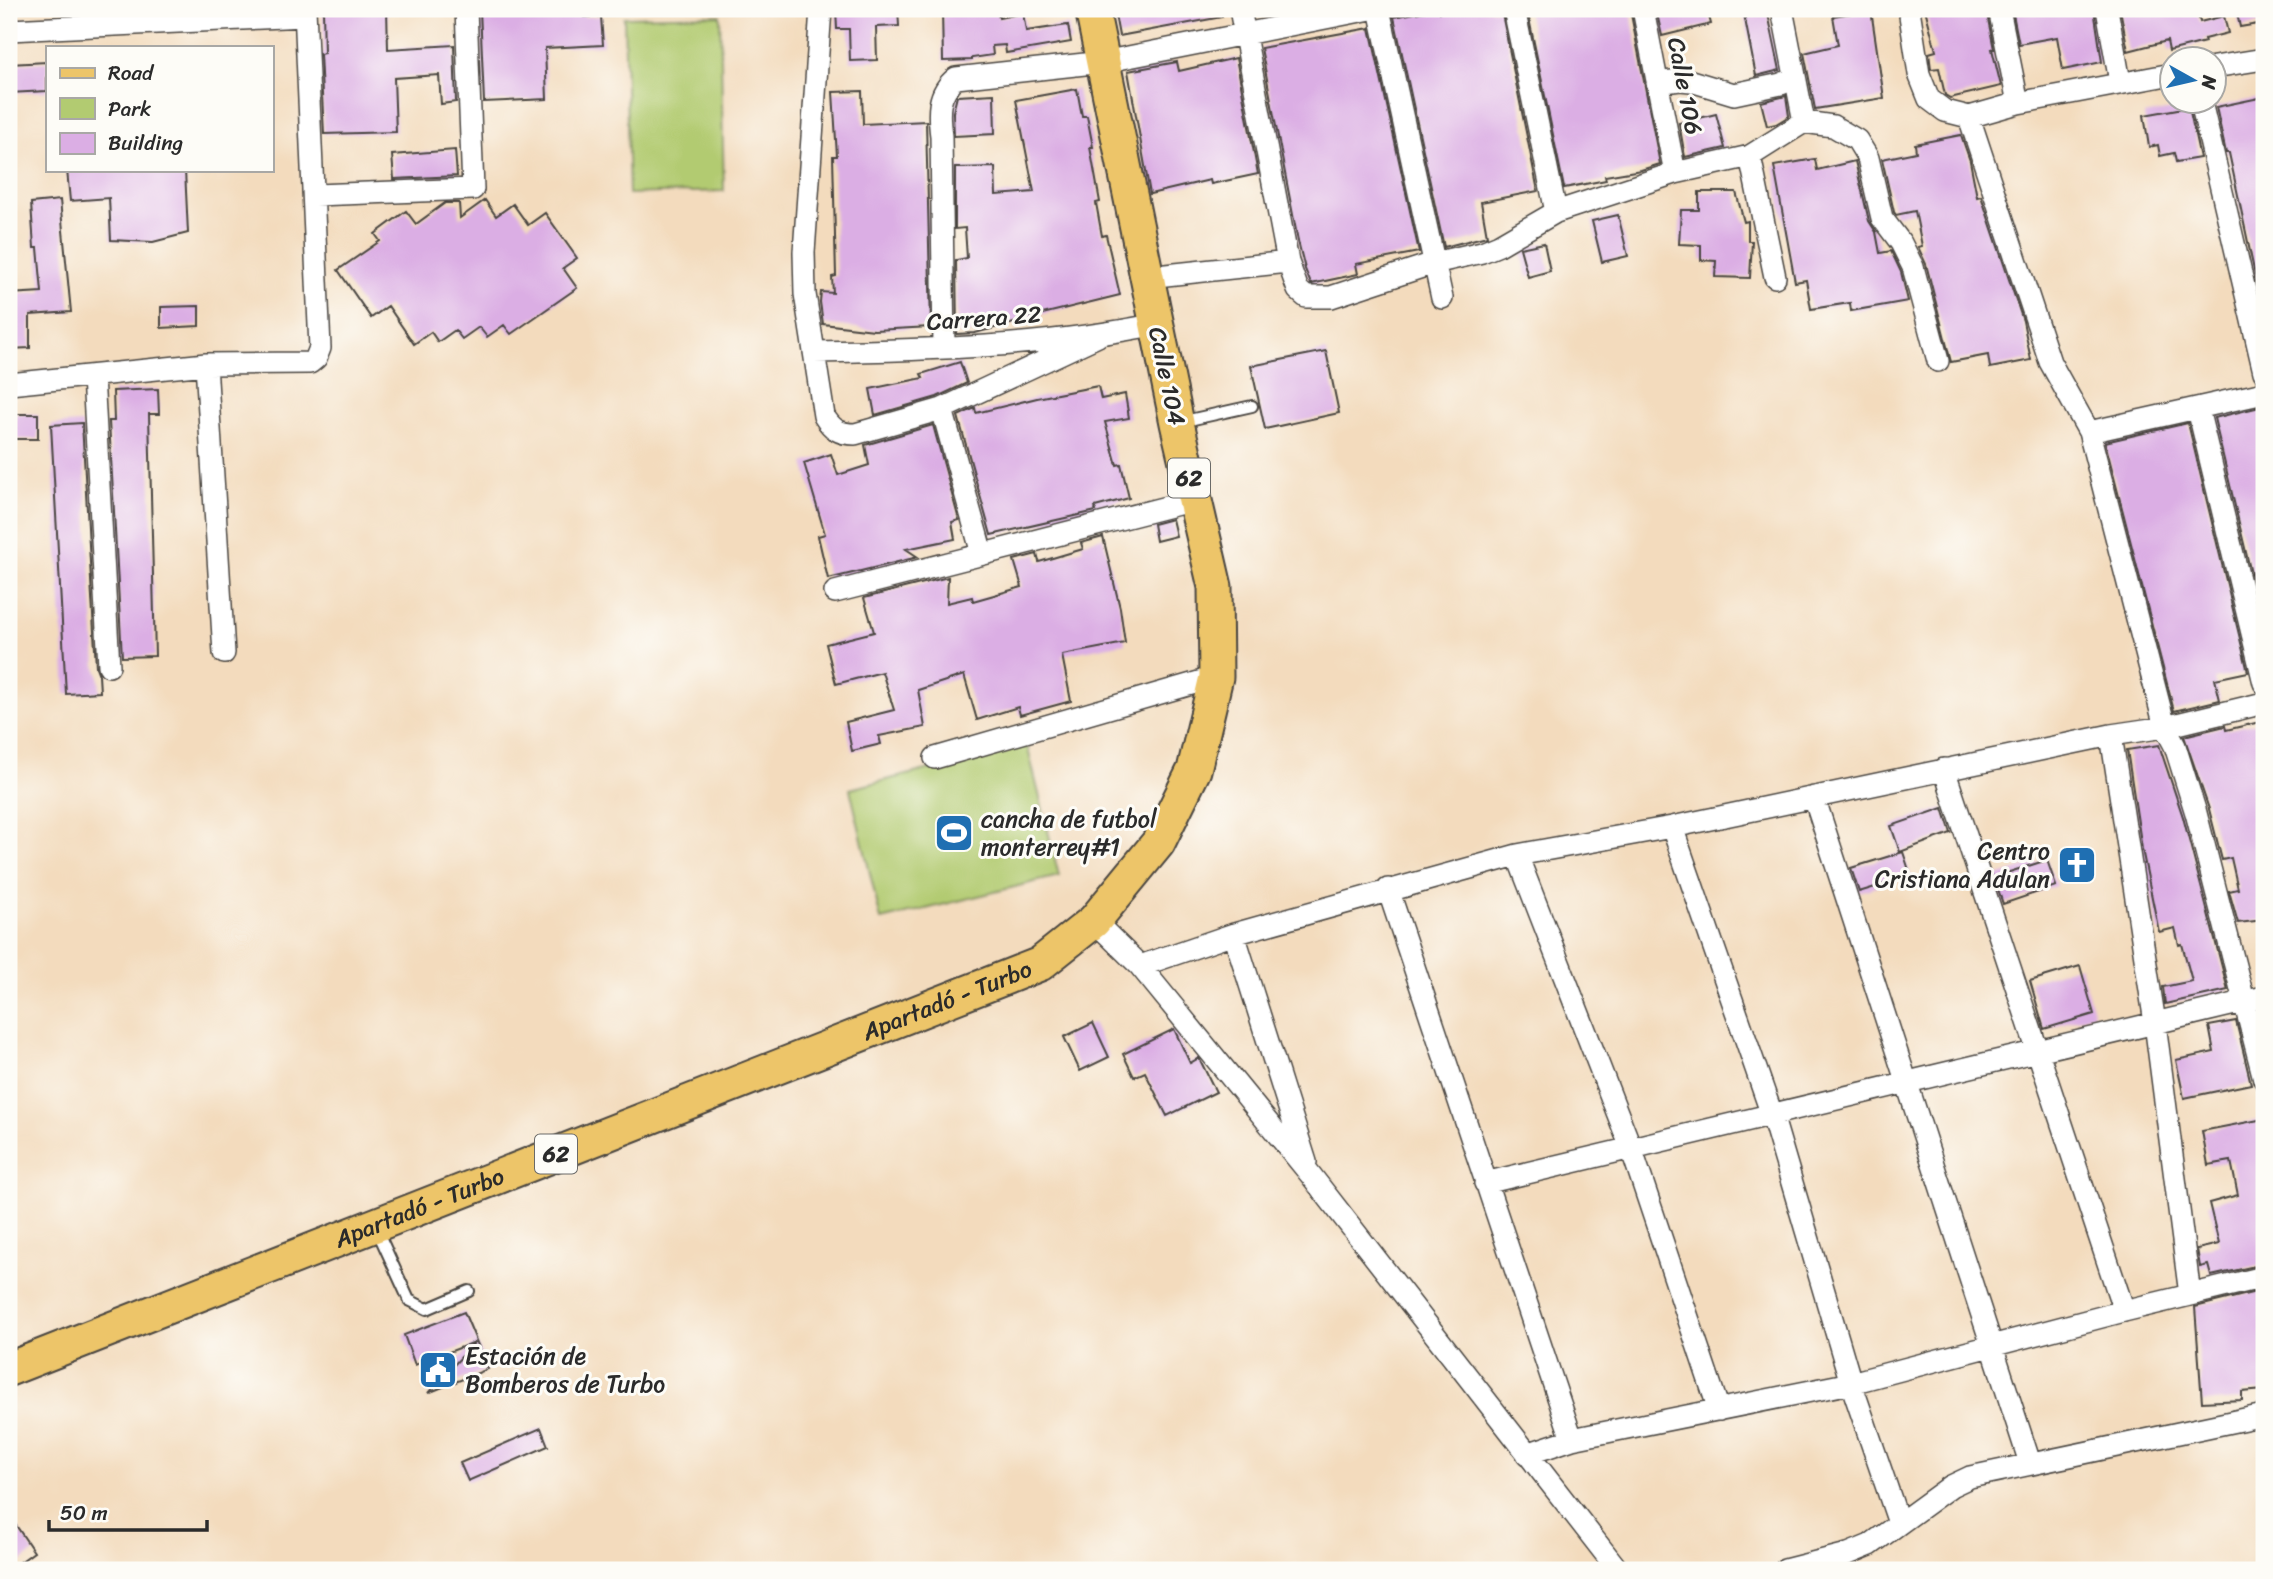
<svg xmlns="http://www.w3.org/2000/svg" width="2273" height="1579" viewBox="0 0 2273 1579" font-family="Sriracha,sans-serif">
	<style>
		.green { fill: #b2cb71; stroke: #6e7b4e; stroke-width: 2 }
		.building { fill: #dbaee4 }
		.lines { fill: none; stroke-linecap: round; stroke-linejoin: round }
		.lane-casing { stroke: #494541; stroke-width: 14 }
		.street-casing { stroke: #494541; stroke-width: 24 }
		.primary-casing { stroke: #494541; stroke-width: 37 }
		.lane { stroke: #fff; stroke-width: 10 }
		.street { stroke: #fff; stroke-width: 21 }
		.primary { stroke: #edc569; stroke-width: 33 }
		.labels { text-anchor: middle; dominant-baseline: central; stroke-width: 6; stroke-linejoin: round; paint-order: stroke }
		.shield { fill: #fdfcf7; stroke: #6a6a68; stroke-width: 2 }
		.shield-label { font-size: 23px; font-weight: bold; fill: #2b2b2b }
		.street-label { font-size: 24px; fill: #2b2b2b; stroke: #fdfcf7 }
		.poi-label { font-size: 24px; fill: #2b2b2b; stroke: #fdfcf7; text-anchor: start }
	</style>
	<rect width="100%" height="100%" fill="#fdfcf7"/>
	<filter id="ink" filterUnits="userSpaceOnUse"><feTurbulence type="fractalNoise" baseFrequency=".0143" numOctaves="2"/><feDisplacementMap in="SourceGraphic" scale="14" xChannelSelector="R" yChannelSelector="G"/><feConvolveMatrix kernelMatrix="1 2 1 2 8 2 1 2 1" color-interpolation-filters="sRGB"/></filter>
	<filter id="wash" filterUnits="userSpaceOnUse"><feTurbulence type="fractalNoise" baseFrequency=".00686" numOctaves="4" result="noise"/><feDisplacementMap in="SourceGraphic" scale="28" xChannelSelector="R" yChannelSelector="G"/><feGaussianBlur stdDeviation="1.57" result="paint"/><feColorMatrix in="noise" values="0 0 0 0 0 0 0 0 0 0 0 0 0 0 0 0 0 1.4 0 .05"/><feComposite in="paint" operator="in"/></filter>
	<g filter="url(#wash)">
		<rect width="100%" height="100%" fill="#f3dbbd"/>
		<path class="green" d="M720,15L724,191L629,194L624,17Z
			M1027,745L1059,876L881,920L850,789Z"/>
		<g id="blocks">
			<path class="building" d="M323,9H387L388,49L454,45L456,102L441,104L439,75L394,78L396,132L324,134L320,54L324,53Z
				M480,9H584V17L601,16L603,45L545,48L547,99L484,102Z
				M836,9H898L899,26L876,27L877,60L850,61L849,29H837Z
				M942,9H997L999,18L1023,13L1026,31L1068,25L1071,42L1006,53L1005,45L992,46L993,55L972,58V60L943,61Z
				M1114,9H1221L1222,17L1119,36Z
				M1436,9H1440V12L1456,9H1501L1538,191L1481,202L1487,236L1444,247L1394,17Z
				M1527,9H1630L1660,164L1641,170L1605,176L1606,180L1564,188Z
				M1656,9H1707L1711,24L1662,36Z
				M1743,9H1767L1780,70L1756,76Z
				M1925,9H1986L1994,49H1992L2001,86L1950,98L1945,95L1939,68L1931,69L1929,53L1936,51Z
				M2012,9H2049L2050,12L2067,9H2094L2102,62L2063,70L2057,37L2019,44Z
				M2120,9H2196L2200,22L2224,16L2228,33L2204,39L2205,42L2169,51L2167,41L2128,51Z
				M2236,9H2264V23L2240,27Z
				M1871,10L1884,98L1815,109L1804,53L1838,45L1833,16Z
				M1370,28L1419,252L1356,264L1358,274L1311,284L1305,269L1298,241L1261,48Z
				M1236,58L1258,174L1211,184L1210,180L1150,194L1128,71L1177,62L1179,71Z
				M47,62V91L9,93V64Z
				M1077,89L1082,116H1087L1093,147H1090L1100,202L1096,203L1102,236L1106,235L1120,295L1022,319V321L975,333L957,334L956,260L967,258L965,228L955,229V168L995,167L996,195L1034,192L1016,100Z
				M862,91L863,124L926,121L931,327L874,330L823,324L820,302L821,292L833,293L832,277L836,276L833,156H837L833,92Z
				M994,94L995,134L954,136L953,112L957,96Z
				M1786,96L1789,116L1776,124L1767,126L1761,102Z
				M2264,97V289H2258L2229,153H2226L2216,107Z
				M2189,107L2200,158L2176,162L2174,153L2160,156L2158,145L2149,147L2144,115Z
				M1716,114L1725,148L1685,157L1679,123Z
				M1961,135L1970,161L1977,197L1981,196L2023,321L2031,360L1990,368L1988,355L1951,362L1926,264L1918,247L1922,246L1915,211L1896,215L1894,212L1882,159L1916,152L1915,144Z
				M455,150L457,176L394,179L392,155Z
				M1815,159L1817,170L1855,161L1869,221L1876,232L1880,253L1891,251L1901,272L1908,301L1851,311L1850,303L1811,309L1806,280L1795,282L1774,166Z
				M67,170H185L188,233L153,242L111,240L109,198L70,201Z
				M1699,192H1736L1744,222L1748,221V241H1752L1750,278L1715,277L1716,261L1701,260V245L1679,244L1681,210H1699Z
				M60,200L71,312L30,315V348L9,349V294L42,292L38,248H34L31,203Z
				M485,200L496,216L513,204L528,225L545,213L577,258L563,268L577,288L511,334L504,325L487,337L479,327L462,339L455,330L438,342L431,332L414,344L388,306L371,318L338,270L380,241L375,234L406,211L416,224L445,203H459L460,218Z
				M1618,215L1628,256L1602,262L1592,221Z
				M1544,243L1550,271L1528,277L1520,248Z
				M199,306V326L161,328V307Z
				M1326,351L1339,413L1265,429L1251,366Z
				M960,362L967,383L937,397L875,415L870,389L923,378L921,374Z
				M1098,386L1101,399L1125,394L1129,418L1105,422L1117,465L1121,464L1129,498L1095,507L1096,511L991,535L958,416L975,408L976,413L1037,398Z
				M158,389L159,414H149L155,656L122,657L109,421H114L113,391Z
				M2264,406V628L2214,418Z
				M15,414H38V439H15Z
				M82,423L96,667L99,675L100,692L66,694L51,425Z
				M2188,423L2248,672L2215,679L2220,700L2174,711L2105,442Z
				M933,425L959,520L952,522L955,539L906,549L918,557L828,579L818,536L825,534L804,463L831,454L838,475L869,465L865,445Z
				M1172,519L1176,536L1156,541L1153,524Z
				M1103,537L1120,608L1125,643L1062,655L1071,701L1020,715L1018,707L977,720L964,675L918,690L925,727L879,736L881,744L852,751L846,722L894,710L882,672L836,684L826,644L874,632L864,598L948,577L947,603L972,597L973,601L1022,587L1014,560L1037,554L1039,562L1083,549L1081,543Z
				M2264,721V920L2238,923L2229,891L2238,889L2231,858L2222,860L2209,809L2184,736L2225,726L2226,730Z
				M2159,745L2183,817L2228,990L2165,1004L2163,987L2192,981L2182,944L2179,945L2175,928L2159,932L2142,849L2127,750Z
				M1943,808L1951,833L1900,852L1891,826Z
				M1903,852L1911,876L1859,892L1851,868Z
				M2047,860L2056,886L2003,904L1994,877Z
				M2080,966L2094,1014L2044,1029L2030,981Z
				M2236,1021L2251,1084L2184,1098L2176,1060L2214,1052L2209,1026Z
				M1093,1023L1109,1057L1080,1071L1064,1037Z
				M1174,1029L1190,1063L1199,1058L1216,1092L1167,1116L1145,1072L1134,1077L1123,1054Z
				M2264,1119V1264L2211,1276L2208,1265L2200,1267L2197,1249L2219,1244L2209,1203L2238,1195L2231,1161L2208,1165L2202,1131Z
				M2264,1290V1390L2242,1392V1400L2202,1402L2195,1307Z
				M464,1312L488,1369L428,1393L475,1342L415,1365L404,1335Z
				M541,1428L548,1446L468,1481L460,1463Z
				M9,1515L34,1552L9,1570Z"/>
		</g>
	</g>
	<g filter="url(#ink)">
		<use href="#blocks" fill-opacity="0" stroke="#494541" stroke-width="2"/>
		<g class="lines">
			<g class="lane-casing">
				<path id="lane" d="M1180,422L1252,406
					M376,1228L409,1300L427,1309L469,1291"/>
			</g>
			<g class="street-casing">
				<path id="street" d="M821,9L804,252L805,294L824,416C832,429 839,434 855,434L942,409L1098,336
					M1240,9L1288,262L1298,290L1306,297H1331L1434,263L1482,252L1499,245L1556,212L1675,173L1750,156L1804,122L1833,126L1857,140L1868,158L1882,218L1901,243L1913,267L1938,361
					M1379,9L1442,298
					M1514,9L1556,212
					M1643,9L1675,173
					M1782,9L1804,122
					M1909,9L1919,74L1929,99L1945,111L1969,117L2018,103L2172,74
					M1999,9L2018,103
					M2107,9L2120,82
					M9,30L305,16
					M2214,67L2264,59
					M1657,83L1680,80L1691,81L1734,94L1781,84L1795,78
					M2201,102L2264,372
					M1969,117L2050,362L2089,432L2165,727L2175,746L2196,813L2264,1079
					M1750,156L1775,277
					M315,195L473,189L466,9
					M1147,277L1288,262
					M944,348L941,136C938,113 937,93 956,78L1103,62L1371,9
					M814,352C928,350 1044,347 1157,324
					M206,364L224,653
					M93,376L109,666
					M9,384L206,364L310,363L316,358L320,348L305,9
					M942,409L982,554
					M2198,409L2264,683
					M2089,432L2264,393
					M835,592L1194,500
					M2111,735L2155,1023L2190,1295
					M935,758L1216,677
					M1944,769L2124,1311
					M1814,797L2030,1463
					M1672,827L1772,1115L1851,1383L1899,1523
					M1517,855L1631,1148L1719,1410
					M1388,889L1572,1439
					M1094,921L1140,966L1310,1174L1618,1570
					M1234,934L1306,1162
					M1140,966L1234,934L1517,855L1672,827L2111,735L2165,727L2264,703
					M1485,1183L2264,997
					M1527,1454L1572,1439L1851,1383L2124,1311L2264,1277
					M1785,1570L1848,1554L1870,1545L1951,1486L1970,1477L2264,1415"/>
			</g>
			<g class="primary-casing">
				<g id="primary">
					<path id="s1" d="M9,1369L1040,964L1094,921L1158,843L1194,770L1216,677L1215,587L1177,423L1092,9"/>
				</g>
			</g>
			<use href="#lane" class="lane"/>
			<use href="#street" class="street"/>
			<use href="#primary" class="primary"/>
		</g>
	</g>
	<defs>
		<g id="stadium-square" transform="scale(2.0125)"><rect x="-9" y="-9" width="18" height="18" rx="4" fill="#1f6fb2" stroke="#fdfcf7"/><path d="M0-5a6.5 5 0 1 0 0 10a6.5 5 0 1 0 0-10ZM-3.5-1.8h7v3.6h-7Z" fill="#fff"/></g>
		<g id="church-square" transform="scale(2.0125)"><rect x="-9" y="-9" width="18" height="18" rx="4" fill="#1f6fb2" stroke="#fdfcf7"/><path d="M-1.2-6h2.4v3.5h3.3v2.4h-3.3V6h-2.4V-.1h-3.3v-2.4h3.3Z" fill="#fff"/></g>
		<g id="civic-square" transform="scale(2.0125)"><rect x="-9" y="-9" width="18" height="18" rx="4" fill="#1f6fb2" stroke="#fdfcf7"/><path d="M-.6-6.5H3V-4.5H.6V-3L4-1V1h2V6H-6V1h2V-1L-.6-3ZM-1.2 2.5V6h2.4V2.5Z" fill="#fff"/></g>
	</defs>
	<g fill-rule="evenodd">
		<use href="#stadium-square" x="954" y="833"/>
		<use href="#church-square" x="2077" y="865"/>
		<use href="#civic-square" x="438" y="1370"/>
	</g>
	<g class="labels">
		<g class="shield">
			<rect x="1168" y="458.5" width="42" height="39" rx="5"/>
			<rect x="535" y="1134.5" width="42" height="39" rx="5"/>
		</g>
		<g class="shield-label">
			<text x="1189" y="478">62</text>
			<text x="556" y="1154">62</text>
		</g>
		<g class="street-label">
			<text transform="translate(1685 86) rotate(79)">Calle 106</text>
			<text transform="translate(984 318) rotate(-4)">Carrera 22</text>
			<text transform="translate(1167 376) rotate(78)">Calle 104</text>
			<text stroke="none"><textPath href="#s1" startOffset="1008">Apartadó - Turbo</textPath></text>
			<text stroke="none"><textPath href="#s1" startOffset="441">Apartadó - Turbo</textPath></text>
		</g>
		<g class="poi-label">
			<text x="981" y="819">cancha de futbol<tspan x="981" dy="28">monterrey#1</tspan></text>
			<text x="2050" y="851" text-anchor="end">Centro<tspan x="2050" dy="28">Cristiana Adulan</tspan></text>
			<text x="465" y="1356">Estación de<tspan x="465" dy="28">Bomberos de Turbo</tspan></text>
		</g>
	</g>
	<rect width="2273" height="1579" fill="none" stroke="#fdfcf7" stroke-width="35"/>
	<rect x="46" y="46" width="228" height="126" fill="#fdfcf7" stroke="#a9a8a5" stroke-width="2"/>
	<rect x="60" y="68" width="35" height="10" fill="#edc569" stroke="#a9a8a5" stroke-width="2"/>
	<text x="108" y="80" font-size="21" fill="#2b2b2b">Road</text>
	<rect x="60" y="98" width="35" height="21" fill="#b2cb71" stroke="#a9a8a5" stroke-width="2"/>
	<text x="108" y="116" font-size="21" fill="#2b2b2b">Park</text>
	<rect x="60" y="133" width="35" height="21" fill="#dbaee4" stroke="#a9a8a5" stroke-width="2"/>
	<text x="108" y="150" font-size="21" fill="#2b2b2b">Building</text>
	<g transform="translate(2193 80) rotate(98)"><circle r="33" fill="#fdfcf7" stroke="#a9a8a5" stroke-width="2"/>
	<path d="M0-5L12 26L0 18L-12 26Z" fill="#1f6fb2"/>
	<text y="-10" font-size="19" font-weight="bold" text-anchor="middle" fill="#2b2b2b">N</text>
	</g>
	<path d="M49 1520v10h158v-10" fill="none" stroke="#2b2b2b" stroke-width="3.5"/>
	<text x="60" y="1520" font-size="21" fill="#2b2b2b" stroke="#fdfcf7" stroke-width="5" paint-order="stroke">50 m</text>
</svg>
